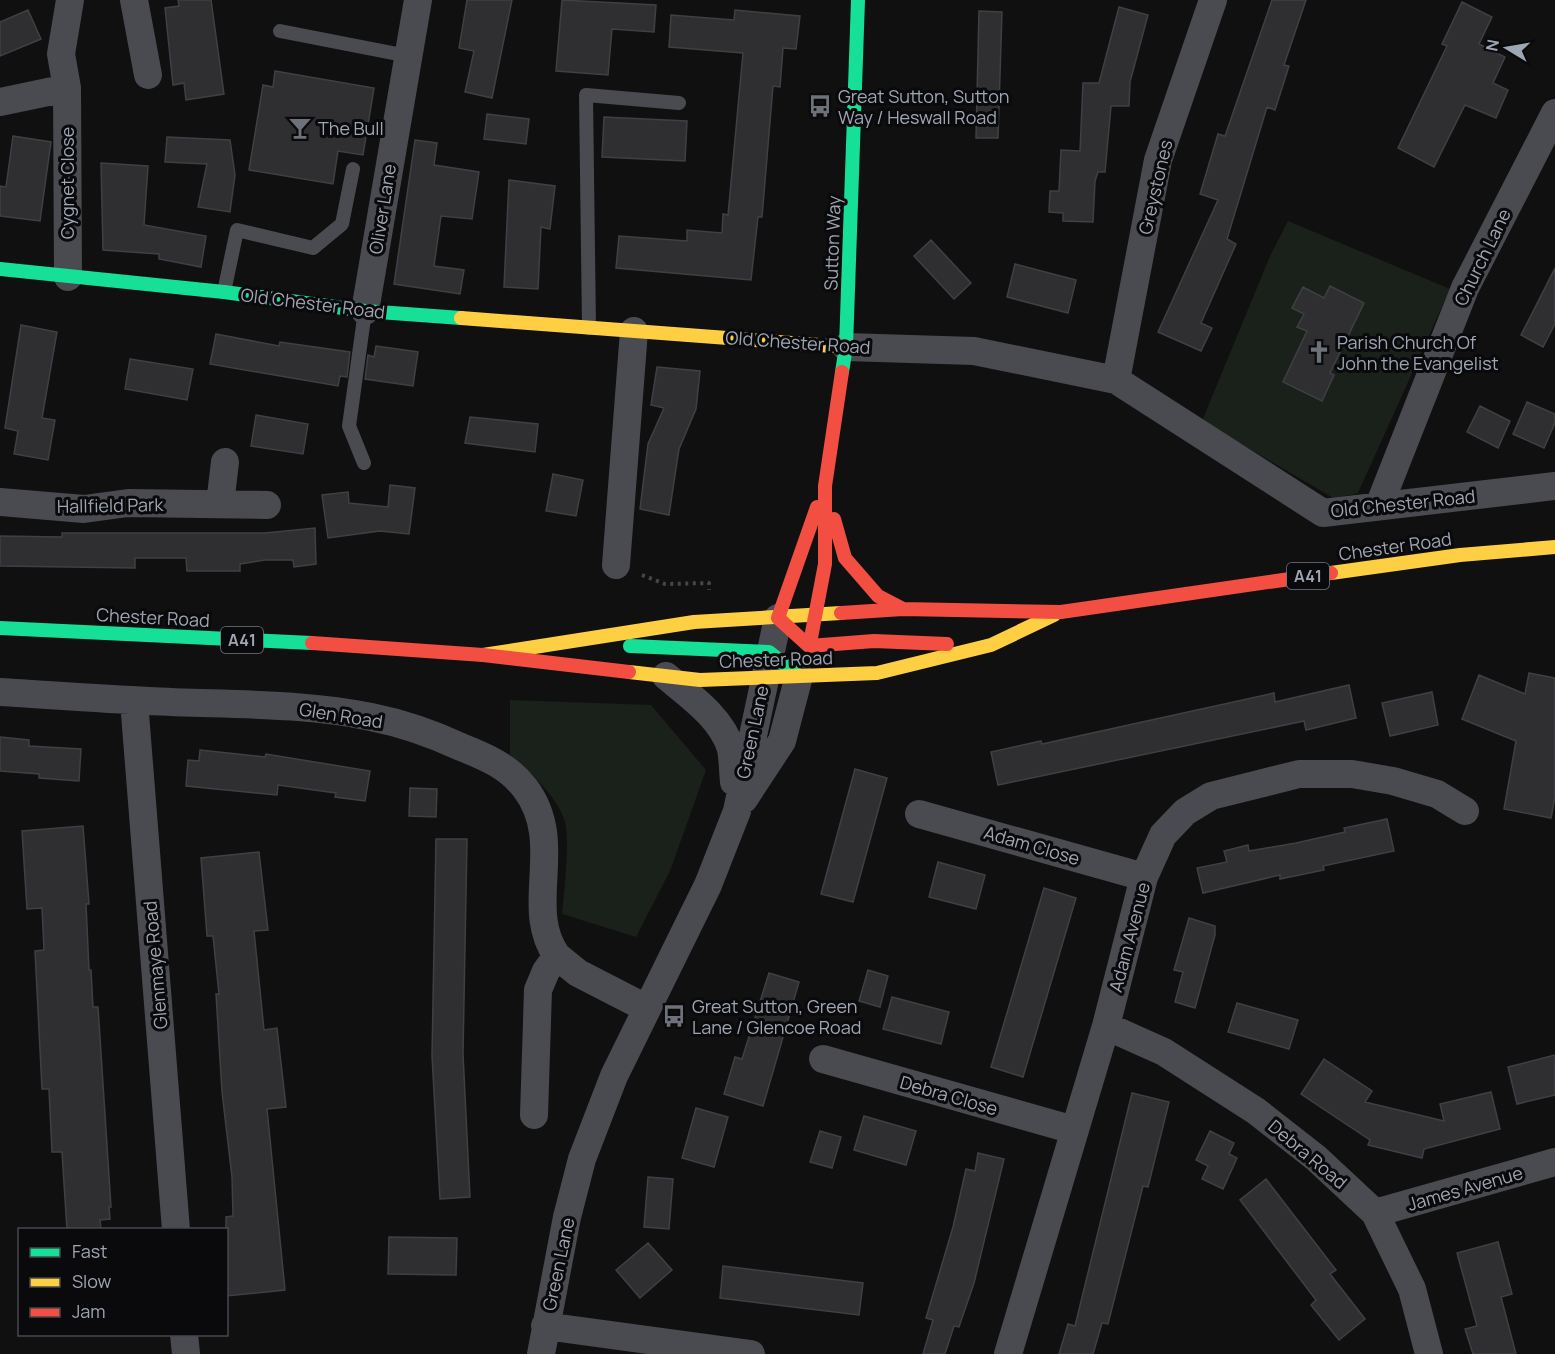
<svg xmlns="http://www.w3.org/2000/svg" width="1555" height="1354" viewBox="0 0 1555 1354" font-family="Manrope,sans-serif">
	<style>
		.green { fill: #1a201a }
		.building { fill: #2f2f31; stroke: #3e4044; stroke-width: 1.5 }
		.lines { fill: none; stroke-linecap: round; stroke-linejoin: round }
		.path { stroke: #45474b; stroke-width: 4; stroke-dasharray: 3 4.5; stroke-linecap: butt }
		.lane { stroke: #4a4b50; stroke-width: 14 }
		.street { stroke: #4a4b50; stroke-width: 28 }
		.fast { stroke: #16e098; stroke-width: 14 }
		.slow { stroke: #ffcf43; stroke-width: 14 }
		.jam { stroke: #f24e42; stroke-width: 14 }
		.labels { text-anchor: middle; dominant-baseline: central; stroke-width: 6; stroke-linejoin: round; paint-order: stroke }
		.shield { fill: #0a0a0c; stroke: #727781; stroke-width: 1.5 }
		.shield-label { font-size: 16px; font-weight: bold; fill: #9fa6b3 }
		.poi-label { font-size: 18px; fill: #9fa6b3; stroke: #0a0a0c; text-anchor: start }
		.street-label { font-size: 18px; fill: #9fa6b3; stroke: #0a0a0c }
	</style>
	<rect width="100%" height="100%" fill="#101010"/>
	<path class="green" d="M1288,221L1450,289L1358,493L1335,499L1202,421L1270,256Z
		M510,700L651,705L706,770L670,871L636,937L562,914C564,895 570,839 565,822C557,795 530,773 510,755Z"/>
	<path class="building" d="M178,0H211L224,94L186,100L184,83L173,85L165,8L179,6Z
		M467,0H512L492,98L465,92L474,51L459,48Z
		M562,0L656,5L654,32L612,29L608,75L556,71Z
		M1272,0H1306L1284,65L1289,66L1275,110L1267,107L1227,239L1236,244L1201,323L1212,328L1201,351L1158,332L1218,200L1200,194L1218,134L1225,136Z
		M1462,2L1492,17L1479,44L1505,57L1493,83L1508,90L1496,118L1465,105L1434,167L1398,148L1447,46L1442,44Z
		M1119,7L1148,15L1130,82L1129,106H1111L1105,172H1098L1095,181L1093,222L1063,221V213L1049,212L1050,191H1059L1061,150L1080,151L1083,83H1099Z
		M28,10L41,39L0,56V22Z
		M735,10L800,16L796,49L783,48L780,87L773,86L762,217H758L751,280L616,268L619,236L687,241V230L722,233L723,214L728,215L743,53L669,47L671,15L734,20Z
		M979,11L1002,12L998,138H976Z
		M275,71L374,88L363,155L338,151L333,184L249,170L263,85L273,87Z
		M487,114L529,119L526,144L484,139Z
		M604,117L687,121L685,161L602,157Z
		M13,136L51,142L40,221L0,216V186L6,187Z
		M167,137L230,140L235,175L230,212L198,207L207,164L165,162Z
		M415,140L437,143L434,165L479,172L472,219L441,216L434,266L464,270L460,294L394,284Z
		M101,163L148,166L144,225L206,236L201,267L159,259V254L103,250Z
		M509,180L555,186L550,229L541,227L538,289L504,287Z
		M931,240L971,283L954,299L914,256Z
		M1015,264L1076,280L1068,313L1007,297Z
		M1555,268V324L1543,347L1521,335Z
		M1330,286L1364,303L1330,373L1334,375L1322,401L1283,382L1307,331L1297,327L1304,314L1292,308L1303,287L1324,298Z
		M21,325L57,332L42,418L55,420L48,460L14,454L18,431L5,428Z
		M216,334L279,346L280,342L350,352L347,377L340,376L338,386L210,364Z
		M376,346L418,352L413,386L365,379L368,355L374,357Z
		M130,359L193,369L187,400L125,389Z
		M657,367L700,371L696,409L679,449L669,515L640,509L648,444L664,408L651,405Z
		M1527,402L1555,414V423L1544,448L1513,434Z
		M1480,406L1510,421L1498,448L1467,432Z
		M256,415L308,424L303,454L251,446Z
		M470,417L538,424L535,452L465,443Z
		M553,474L583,480L576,516L546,511Z
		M390,485L415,488L409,534L380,531L328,538L322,495L348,492L349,503L388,507Z
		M315,528L316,564L294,567L293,560H265L240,564V571H187L186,558H135V568L0,566V536L62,537V533H265Z
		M1529,673L1555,678V797L1551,818L1504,809L1516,741L1462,719L1479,675L1525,694Z
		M1349,685L1356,718L1306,730L1304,721L998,785L991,752L1041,741L1042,744L1274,693L1275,702Z
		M1432,692L1438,725L1390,736L1382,703Z
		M0,737L29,740V746L81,749L79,781L39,778V774L0,771Z
		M200,750L265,757L266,754L370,771L365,801L335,797L336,793L278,785L277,795L186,786L188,760L199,761Z
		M855,769L887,778L853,902L821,894Z
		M410,788L437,789L436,817L409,816Z
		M1387,819L1394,851L1323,866L1324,870L1280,879V875L1203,893L1197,868L1227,862L1224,851L1248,845L1249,851L1296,843L1345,832L1344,828Z
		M83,826L89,904H86L89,970H91L93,1007H98L111,1207H109L110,1219L100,1220L101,1230H67L62,1152H52L49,1089H42L35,951L44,950L42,908L27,909L22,831Z
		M436,839H467L463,1054L470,1197L440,1199L432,1056Z
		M259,852L268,930L254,931L264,1030L277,1028L286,1107L267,1109L285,1290L226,1296V1217L233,1216L232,1177L222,1092L216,994H219L213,936H207L201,858Z
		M938,862L985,875L976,909L929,897Z
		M1044,888L1076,898L1023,1077L991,1067Z
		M1189,918L1215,926V935L1195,1008L1175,1002L1183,972L1174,970Z
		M868,970L888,976L880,1007L859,1001Z
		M769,973L799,982L763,1106L724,1094L735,1057L742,1059Z
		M892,997L949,1012L941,1044L883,1029Z
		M1237,1003L1298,1020L1289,1049L1228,1032Z
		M1555,1055V1095L1517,1104L1508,1067Z
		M1324,1059L1372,1091L1365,1102L1444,1121L1440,1104L1491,1092L1500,1129L1424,1149L1422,1158L1368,1145L1370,1140L1301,1094Z
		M1132,1093L1169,1102L1148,1187L1143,1186L1108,1324L1102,1323L1093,1354H1059L1068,1324L1075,1326Z
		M696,1108L728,1117L714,1167L682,1158Z
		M864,1116L916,1131L906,1165L854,1150Z
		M820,1131L841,1137L832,1168L810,1162Z
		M1210,1131L1234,1143L1229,1154L1237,1158L1223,1189L1202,1179L1208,1166L1196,1160Z
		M978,1153L1004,1159L974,1283L959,1327L954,1326L945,1354H923L933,1320L926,1318L953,1227L966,1169L975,1171Z
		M648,1177L673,1179L669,1229L644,1227Z
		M1266,1179L1336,1270L1330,1274L1365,1319L1339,1340L1311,1305L1316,1300L1240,1200Z
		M389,1237L457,1238L456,1275L388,1274Z
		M1498,1242L1512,1294L1501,1297L1516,1354H1473L1465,1329L1477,1326L1457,1253Z
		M648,1243L672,1270L640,1298L616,1270Z
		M723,1266L863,1283L859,1315L720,1298Z"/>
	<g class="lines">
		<path class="path" d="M642,575L665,584L709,583V590"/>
		<path class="lane" d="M280,31L408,56
			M224,292L237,230L313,248L342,224L353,169
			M589,328L586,95L679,103
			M364,463L349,426L365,311"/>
		<path class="street" d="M134,0L148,75
			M67,88L68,277
			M0,102L67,88L61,54L70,0
			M365,311L418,0
			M846,347L974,351L1116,380L1323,513L1555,486
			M1116,380L1158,160L1213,0
			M0,502L84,509L128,503L267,505
			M220,504L225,462
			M1379,506L1465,288L1555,113
			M616,565L634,331
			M666,676C690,696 722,718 731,749C733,760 733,772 734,782
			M0,692C50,695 100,699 149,701C222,705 299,702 371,717C401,723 433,734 461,747C486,757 508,766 525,788C567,843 522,907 557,956
			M134,701L176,1230
			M744,799L782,741L799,676
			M919,814L1144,877
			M1106,1026L1164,1052L1256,1111L1316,1158L1375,1213L1412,1289L1429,1354
			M823,1059L1074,1130
			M534,1115L538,990L546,971L557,956L578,973L646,1008
			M1375,1213L1555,1162
			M545,1326L751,1354
			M184,1334L186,1354
			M541,1354L567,1217L582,1159L614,1076L708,885L737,811L778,618
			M1008,1354L1106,1026L1144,877L1163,835L1185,812L1211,796L1299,774H1352L1393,781L1437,794L1465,811"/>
		<path class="fast" d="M0,269L224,292L365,311L461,318
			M842,372L846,347L858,0
			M0,628L312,643
			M630,646L769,652L799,676"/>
		<path class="slow" d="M461,318L846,347
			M1331,573L1460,555L1555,547
			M483,655L694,622L841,613
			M629,672L700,680L877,673L991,645L1054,615"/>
		<path class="jam" d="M834,519L845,558L878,596L903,609
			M841,613L903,609L1061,612L1331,573
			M778,618L817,507
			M778,618L809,646L874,641L947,644
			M312,643L483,655L629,672
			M810,643L825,564V486L842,372"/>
	</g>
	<defs>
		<g id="bus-bare" transform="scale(1.8)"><path d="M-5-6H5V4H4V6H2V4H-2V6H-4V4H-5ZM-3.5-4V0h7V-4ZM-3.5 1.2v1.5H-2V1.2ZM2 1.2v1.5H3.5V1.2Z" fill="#6d727a" stroke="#0a0a0c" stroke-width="2.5" paint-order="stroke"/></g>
		<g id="bar-bare" transform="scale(1.8)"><path d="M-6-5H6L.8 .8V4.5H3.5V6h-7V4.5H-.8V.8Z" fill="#6d727a" stroke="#0a0a0c" stroke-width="2.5" paint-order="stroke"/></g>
		<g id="church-bare" transform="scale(1.8)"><path d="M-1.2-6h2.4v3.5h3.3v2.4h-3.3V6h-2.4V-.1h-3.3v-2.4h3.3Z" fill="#6d727a" stroke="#0a0a0c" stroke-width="2.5" paint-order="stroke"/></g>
	</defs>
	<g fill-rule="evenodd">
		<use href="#bus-bare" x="820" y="106"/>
		<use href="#bar-bare" x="300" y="128"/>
		<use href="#church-bare" x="1319" y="352"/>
		<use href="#bus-bare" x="674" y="1016"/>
	</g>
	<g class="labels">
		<g class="shield">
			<rect x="1287" y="563" width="42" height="26" rx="4.5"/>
			<rect x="221" y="627" width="42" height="26" rx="4.5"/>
		</g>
		<g class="shield-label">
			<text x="1308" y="576">A41</text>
			<text x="242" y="640">A41</text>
		</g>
		<g class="poi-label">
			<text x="838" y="96">Great Sutton, Sutton<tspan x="838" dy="21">Way / Heswall Road</tspan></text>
			<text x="318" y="128">The Bull</text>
			<text x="1337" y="342">Parish Church Of<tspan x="1337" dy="21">John the Evangelist</tspan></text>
			<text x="692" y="1006">Great Sutton, Green<tspan x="692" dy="21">Lane / Glencoe Road</tspan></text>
		</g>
		<g class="street-label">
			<text transform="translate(67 183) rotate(-90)">Cygnet Close</text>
			<text transform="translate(1155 187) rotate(-77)">Greystones</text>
			<text transform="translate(382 209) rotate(-81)">Oliver Lane</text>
			<text transform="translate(832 243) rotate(-88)">Sutton Way</text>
			<text transform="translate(1482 257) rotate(-64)">Church Lane</text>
			<text transform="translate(313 303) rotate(7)">Old Chester Road</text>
			<text transform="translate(798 342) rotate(4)">Old Chester Road</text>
			<text transform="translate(1403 503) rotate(-6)">Old Chester Road</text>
			<text transform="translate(110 505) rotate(-1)">Hallfield Park</text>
			<text transform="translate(1395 546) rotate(-8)">Chester Road</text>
			<text transform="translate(153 617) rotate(3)">Chester Road</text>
			<text transform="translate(776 659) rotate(-2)">Chester Road</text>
			<text transform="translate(341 715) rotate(9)">Glen Road</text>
			<text transform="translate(752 732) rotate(-78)">Green Lane</text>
			<text transform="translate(1032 845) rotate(16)">Adam Close</text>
			<text transform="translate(1129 937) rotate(-75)">Adam Avenue</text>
			<text transform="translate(155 965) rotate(-95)">Glenmaye Road</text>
			<text transform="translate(949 1095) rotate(16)">Debra Close</text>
			<text transform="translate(1308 1154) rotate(40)">Debra Road</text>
			<text transform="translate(1465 1188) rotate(-16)">James Avenue</text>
			<text transform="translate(558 1264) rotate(-78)">Green Lane</text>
		</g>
	</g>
	<rect x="18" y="1228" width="210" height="108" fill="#0a0a0c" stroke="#46484f" stroke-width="1.5"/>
	<rect x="30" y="1248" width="30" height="9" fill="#16e098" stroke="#46484f" stroke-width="1.5"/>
	<text x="72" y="1258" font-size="18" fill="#9fa6b3">Fast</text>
	<rect x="30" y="1278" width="30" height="9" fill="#ffcf43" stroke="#46484f" stroke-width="1.5"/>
	<text x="72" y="1288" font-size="18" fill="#9fa6b3">Slow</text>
	<rect x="30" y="1308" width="30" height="9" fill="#f24e42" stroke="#46484f" stroke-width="1.5"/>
	<text x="72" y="1318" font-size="18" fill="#9fa6b3">Jam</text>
	<g transform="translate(1507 48) rotate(281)" stroke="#0a0a0c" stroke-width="4.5" paint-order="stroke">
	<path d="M0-4.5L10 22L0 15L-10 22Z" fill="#9fa6b3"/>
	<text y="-9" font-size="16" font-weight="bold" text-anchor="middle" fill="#9fa6b3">N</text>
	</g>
</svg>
